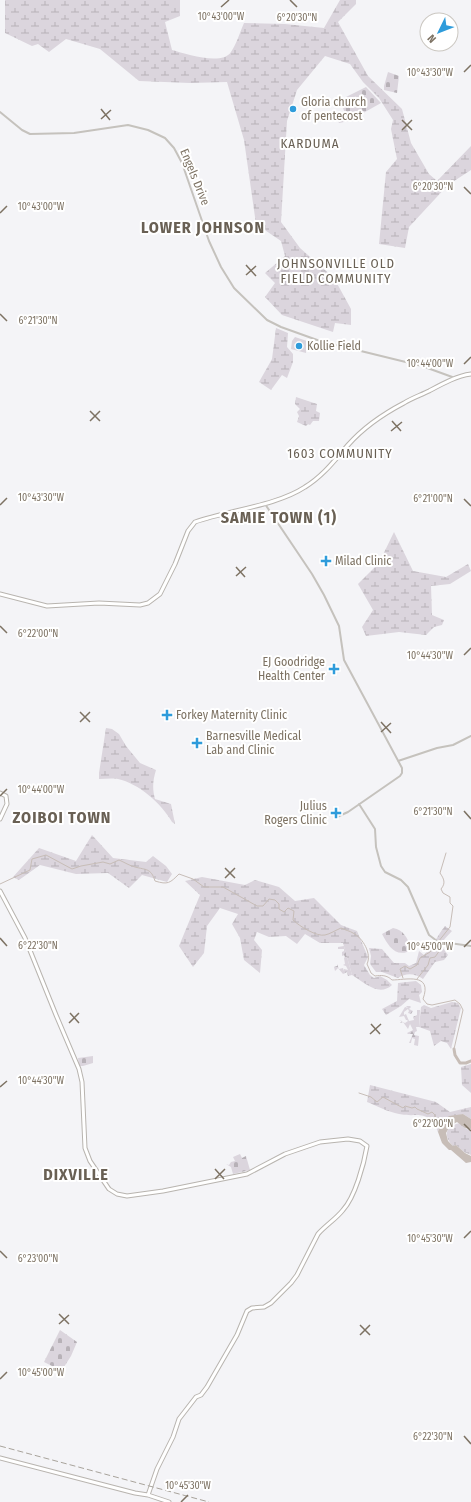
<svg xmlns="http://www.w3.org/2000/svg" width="471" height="1502" viewBox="0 0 471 1502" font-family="'Fira Sans Condensed',sans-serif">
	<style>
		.forest { fill: url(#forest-firs) }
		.wetland { fill: url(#wetland-marsh) }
		.cemetery { fill: url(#cemetery-stones) }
		.garden { fill: #dbd5dd }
		.water { fill: #c7bdb7 }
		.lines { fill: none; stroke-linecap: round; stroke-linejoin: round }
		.stream { stroke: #c7bdb7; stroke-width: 1 }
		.river { stroke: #c7bdb7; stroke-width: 3 }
		.major-casing { stroke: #b8b4af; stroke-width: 5 }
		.minor { stroke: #c5c2bd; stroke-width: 2 }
		.major { stroke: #fff; stroke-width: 3 }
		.rail { stroke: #a8a39b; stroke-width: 1; stroke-dasharray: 6 3; stroke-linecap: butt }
		.ticks { fill: none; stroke: #7d7263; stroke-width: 1.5 }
		.poi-dot { fill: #2f9cdb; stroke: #fff; stroke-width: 1.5 }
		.labels { text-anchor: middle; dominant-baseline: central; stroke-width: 4; stroke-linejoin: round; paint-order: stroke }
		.poi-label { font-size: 12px; fill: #7d7263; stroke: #fff; text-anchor: start }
		.street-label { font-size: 12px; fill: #7d7263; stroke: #fff }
		.neighbourhood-label { font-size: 13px; letter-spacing: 1px; fill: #696054; stroke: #fff }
		.district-label { font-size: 16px; font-weight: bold; letter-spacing: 1px; fill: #696054; stroke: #fff }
		.ticks-label { font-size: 10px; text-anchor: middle; fill: #7d7263; stroke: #fff; stroke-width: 4; stroke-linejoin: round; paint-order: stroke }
	</style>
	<defs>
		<pattern id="forest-firs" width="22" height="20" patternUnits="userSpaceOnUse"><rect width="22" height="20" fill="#dbd5dd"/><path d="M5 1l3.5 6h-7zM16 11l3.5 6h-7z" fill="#b7b1b7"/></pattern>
		<pattern id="wetland-marsh" width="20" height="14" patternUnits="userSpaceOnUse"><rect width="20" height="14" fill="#dbd5dd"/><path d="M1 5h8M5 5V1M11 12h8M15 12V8" fill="none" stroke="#b7b1b7"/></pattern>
		<pattern id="cemetery-stones" width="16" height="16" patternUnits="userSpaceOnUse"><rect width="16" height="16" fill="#dbd5dd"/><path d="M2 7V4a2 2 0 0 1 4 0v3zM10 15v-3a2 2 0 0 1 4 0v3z" fill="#b7b1b7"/></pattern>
	</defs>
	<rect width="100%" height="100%" fill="#f4f4f7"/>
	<path class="forest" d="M344,946L352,975L348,976L347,972L343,974L338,968L335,971L334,967L337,966V964L339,969L343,968L344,971V969L348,970L346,966L343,965L345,964L344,958L345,957L344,955L342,956V952L344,951V949H338V947Z
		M406,1006H410L411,1007L409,1009L413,1011L411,1014L408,1013L409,1011L408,1009L404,1012V1015L406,1014L409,1021L414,1020L413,1017L417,1015V1010H420L419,1027H416L417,1031L415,1032L414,1035L419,1036L418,1046L414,1045L415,1039L412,1038L411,1043H409L413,1034H408L407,1033L413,1030L410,1024L408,1029L403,1022L400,1023L402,1021L399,1020L405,1023L408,1021L407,1020H406L404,1016L399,1017L405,1007L408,1008Z"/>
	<path class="wetland" d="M5,0H180V16L165,22L172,50C186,54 222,66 231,52C237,43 240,32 244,23L285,24L324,28L340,0H356V4L338,22L368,76L402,109L411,143L429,174L437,181L471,146V170L448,185L409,227L405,248L379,244L386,172L397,159L391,129L393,120L379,98L363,82L350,64L325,56L297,90L287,121L281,222L300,248L334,278L351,309V325L335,323L333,332L282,315L265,297L275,283L265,273L285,256L281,241L256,224L244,140L227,82L190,83L139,81L100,49L66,39L49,52L38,44L32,46L5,33Z
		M276,328L288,333L287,347L293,354V362L287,378L282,375L271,390L259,382L272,359Z
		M296,397L317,404L316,411L320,413L319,421H313L310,425L308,424L306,426L297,422L299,416L297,412L300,409L295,404Z
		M394,532L413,571L446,577L468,564L471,571L450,584L431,586L432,615L444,620L442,625L434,627L426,635L399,632L366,636L362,627L373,610L358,584L379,563Z
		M106,728L112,729L119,734L126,746L140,763L156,770C153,780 152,788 155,799L171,804L175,824L172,822C162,804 138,783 118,779C112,778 105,779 99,779V773Z
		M92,835L113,858L146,862L153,856L166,866L172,874L167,882L142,875L129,888L108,873L76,874L40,865L19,880L13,877L39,848L76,861Z
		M202,877L245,885L255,880L279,887L295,901L314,898L341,925L357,931L368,957L364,965L370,975L374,978L380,976L387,980L392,985C379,997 365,983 352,975L343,943H320L305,934L297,944L286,936L269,937L257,932L254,940L262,950L260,973L244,960L240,938L232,924L238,914L220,908L207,926L204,953L193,967L179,946L200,895L185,881Z
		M445,926L452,931L440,944L448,955L444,960L435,962L423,979C414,973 406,973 398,978L382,972H376L370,964L371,956L369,948L382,949L394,963H405L409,966L416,963L419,951L424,955C434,946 436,937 445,926Z
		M416,981L421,985L422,992L419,995L421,1003L409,999L401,1006L386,1015L382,1009L397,1001L398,983Z
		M452,1002L458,1003L461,1008L451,1049L447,1043L441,1041L434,1046L430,1031L419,1027L421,1007L424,1005L431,1008Z
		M471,1064V1093L462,1085L461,1067Z
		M370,1085L436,1102L450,1112L471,1107V1119L463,1114C450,1118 442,1116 438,1132C428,1108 417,1118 399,1114C388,1112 377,1106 367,1102Z
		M460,1123L465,1128L471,1131V1155L464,1152L456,1145L453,1146C443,1136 445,1126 460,1123Z"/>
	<path class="cemetery" d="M388,72L399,76L397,93L384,90V86Z
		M366,87L381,103L349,121L339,123L337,119L346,116L340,100Z
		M393,928C404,930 407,938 411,947L407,952C394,956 388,945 382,934Z
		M93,1056V1063L83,1066H79L78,1058Z
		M240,1154L242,1158L246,1156L250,1170L233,1174L231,1167L226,1164L229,1165L231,1162L235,1161L233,1157Z
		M60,1330L77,1342L71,1356L64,1367L58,1369L44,1362Z"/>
	<path class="garden" d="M295,337L307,341L306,353L291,349L292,341Z"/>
	<path class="water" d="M463,1114L471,1119V1129L465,1128L457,1122L450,1126L446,1133L448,1141L453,1146L456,1145L465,1153L471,1156V1162L466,1163L451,1150H449L442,1143L438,1132L440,1124L449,1116Z"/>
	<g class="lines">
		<path class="stream" d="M0,884L30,870L32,859L46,855L72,869L81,866L103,862L110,864L119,860C124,862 130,866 135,867C146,870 151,868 155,881C168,885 170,883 179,874L193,879L204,887H223L257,906H263L269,899L275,900L279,904V909L284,912L288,908L294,911L293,920C299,926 317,937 325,935C330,934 336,930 341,928C345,930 350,931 353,933C363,938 372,954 367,964L371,973L375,976C381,975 387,975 392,980C405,980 433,972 423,999L427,1004L432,1005L455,1000L460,1004L463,1010L454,1049
			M403,978L400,969L405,966L410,969L417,965L420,958L430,952L450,927L453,906L450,903V897L443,893L441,889C446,883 444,879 440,873L446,853
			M417,979L428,965L430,958L435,957L440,950L435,946
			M359,1093L371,1097L377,1102L383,1097L403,1108L405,1106L412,1108L415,1107L417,1109L428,1114L432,1112L435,1115L436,1124L440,1127"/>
		<path class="river" d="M454,1049L455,1055L460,1063H466L471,1061"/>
		<g class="major-casing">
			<path id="major" d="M0,594L47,606L99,603L140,605L148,603L160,594L175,564L188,531L195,522C229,510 276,506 305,487C323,476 335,460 348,445C363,428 385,413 404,403C412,398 421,395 429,391C442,384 456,376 471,374
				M0,793L6,796L7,804L0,819
				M0,891L25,938L56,1015L79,1069L82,1082L85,1148L90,1161L109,1189L117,1194L127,1196L163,1191L247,1174L285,1154L320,1142L348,1139L360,1141L367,1146C364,1164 355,1197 343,1210C336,1219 326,1225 318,1234L297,1275L291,1283L271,1303L264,1307L252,1308L247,1311L237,1335L207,1387L201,1395L196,1397L179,1419L173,1437L157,1469L148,1495
				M0,1458L135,1493L148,1495L169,1502"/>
		</g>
		<path class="minor" d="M0,112L22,130L30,134L74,133L128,125L148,130L165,138L174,148L182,163L209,241L221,267L234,288L267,320L281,327L320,341L422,366L455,378
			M265,504L312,574L324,595L339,626L344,660L402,768V773L400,776L348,812L337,817L333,814
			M398,761L437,748L453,745L471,736
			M359,804L375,829L376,847L381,866L385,872L401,880L408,887L429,935L437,941L442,942L471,946"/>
		<use href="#major" class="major"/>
		<path class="rail" d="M0,1446L209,1502"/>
	</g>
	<path class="ticks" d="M290,0L297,7M221,7L229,0M464,72L471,65M101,109L110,120M101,119L111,110M402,120L412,130M402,130L412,120M464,187L471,194M0,213L7,206M246,265L256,276M246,275L256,266M0,314L7,321M464,364L471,357M90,411L100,421M90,421L100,411M392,421L401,431M391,431L402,422M464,499L471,506M0,505L7,498M236,567L245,577M236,576L246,567M0,626L7,633M464,655L471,648M80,712L90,722M80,722L90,712M381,722L391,733M381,732L391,723M0,796L7,789M464,811L471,819M225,868L235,878M225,878L235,868M0,938L7,946M464,947L471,940M70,1013L79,1023M69,1023L79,1013M371,1024L380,1034M370,1034L381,1024M0,1087L7,1081M464,1124L471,1131M215,1169L224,1179M215,1179L225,1169M464,1238L471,1231M0,1251L7,1258M59,1314L69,1324M59,1324L69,1315M360,1325L370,1335M360,1335L370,1325M0,1379L7,1372M464,1436L471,1444M181,1502L188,1495"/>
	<g class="poi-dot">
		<circle cx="293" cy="109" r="4"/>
		<circle cx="299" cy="346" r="4"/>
		<path d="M324 555h4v4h4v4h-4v4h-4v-4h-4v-4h4z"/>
		<path d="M332 663h4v4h4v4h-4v4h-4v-4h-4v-4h4z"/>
		<path d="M165 709h4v4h4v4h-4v4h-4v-4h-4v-4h4z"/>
		<path d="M195 737h4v4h4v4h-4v4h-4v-4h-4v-4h4z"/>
		<path d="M334 807h4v4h4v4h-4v4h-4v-4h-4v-4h4z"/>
	</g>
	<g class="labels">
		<g class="poi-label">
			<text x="301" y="102">Gloria church<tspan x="301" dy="14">of pentecost</tspan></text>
			<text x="307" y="346">Kollie Field</text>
			<text x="335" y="561">Milad Clinic</text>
			<text x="325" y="662" text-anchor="end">EJ Goodridge<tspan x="325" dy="14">Health Center</tspan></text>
			<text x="176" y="715">Forkey Maternity Clinic</text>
			<text x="206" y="736">Barnesville Medical<tspan x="206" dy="14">Lab and Clinic</tspan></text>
			<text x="327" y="806" text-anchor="end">Julius<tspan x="327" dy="14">Rogers Clinic</tspan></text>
		</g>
		<g class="street-label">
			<text transform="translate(195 177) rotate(68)">Engels Drive</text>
		</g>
		<g class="neighbourhood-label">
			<text x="310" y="143">KARDUMA</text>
			<text x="336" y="263">JOHNSONVILLE OLD<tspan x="336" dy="15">FIELD COMMUNITY</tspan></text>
			<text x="340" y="453">1603 COMMUNITY</text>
		</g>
		<g class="district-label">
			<text x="203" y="227">LOWER JOHNSON</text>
			<text x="279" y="517">SAMIE TOWN (1)</text>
			<text x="62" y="817">ZOIBOI TOWN</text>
			<text x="76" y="1174">DIXVILLE</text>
		</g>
	</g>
	<g class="ticks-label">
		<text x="221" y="20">10°43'00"W</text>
		<text x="297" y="21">6°20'30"N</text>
		<text x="430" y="76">10°43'30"W</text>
		<text x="433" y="190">6°20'30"N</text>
		<text x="41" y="210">10°43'00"W</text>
		<text x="38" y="324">6°21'30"N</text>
		<text x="430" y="367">10°44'00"W</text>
		<text x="41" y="501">10°43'30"W</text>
		<text x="433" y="502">6°21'00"N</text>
		<text x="38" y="637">6°22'00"N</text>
		<text x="430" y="659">10°44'30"W</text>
		<text x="41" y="793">10°44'00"W</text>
		<text x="433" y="815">6°21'30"N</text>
		<text x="38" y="949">6°22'30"N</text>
		<text x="430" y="950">10°45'00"W</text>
		<text x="41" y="1084">10°44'30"W</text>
		<text x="433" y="1127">6°22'00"N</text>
		<text x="430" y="1242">10°45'30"W</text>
		<text x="38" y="1262">6°23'00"N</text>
		<text x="41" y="1376">10°45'00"W</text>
		<text x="433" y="1440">6°22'30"N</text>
		<text x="188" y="1489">10°45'30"W</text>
	</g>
	<g transform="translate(439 32) rotate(227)"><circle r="19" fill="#ffffff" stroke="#cbc7c1"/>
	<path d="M0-3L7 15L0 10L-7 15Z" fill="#2f9cdb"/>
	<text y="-6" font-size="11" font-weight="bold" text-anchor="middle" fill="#7d7263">N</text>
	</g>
</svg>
